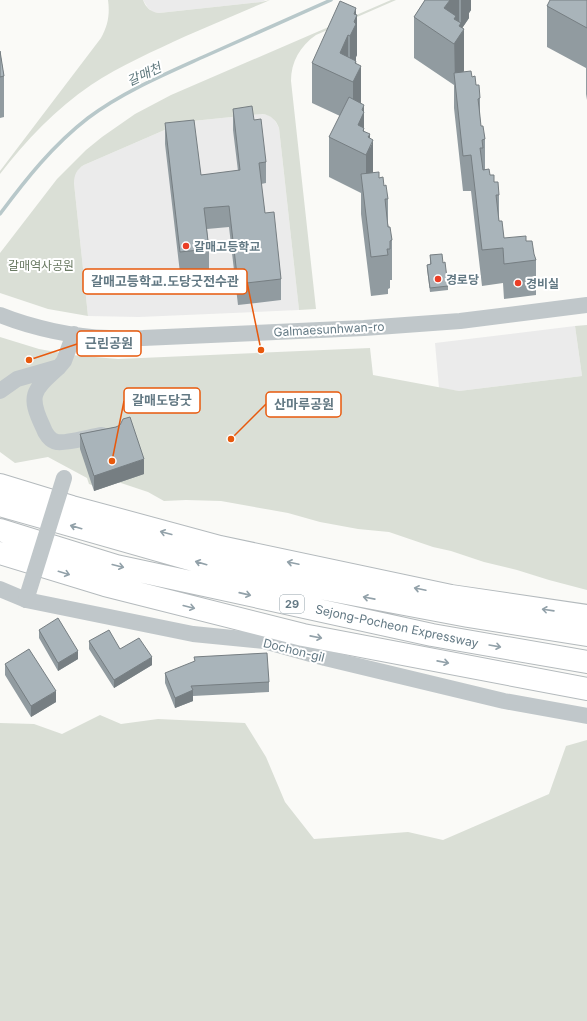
<svg xmlns="http://www.w3.org/2000/svg" width="587" height="1021" viewBox="0 0 587 1021" font-family="Inter,'Noto Sans KR',sans-serif">
	<style>
		.built { fill: #ebebeb }
		.green { fill: #dadfd6 }
		.lines { fill: none; stroke-linecap: round; stroke-linejoin: round }
		.stream { stroke: #b8c8ca; stroke-width: 3.5 }
		.highway-casing { stroke: #b4babd; stroke-width: 24 }
		.minor { stroke: #c0c7ca; stroke-width: 16 }
		.highway { stroke: #fff; stroke-width: 22 }
		.minor-bridge { stroke: #c0c7ca; stroke-width: 16 }
		.wall { fill: #919ba0 }
		.shaded-wall { fill: #767e82 }
		.building { fill: #a9b4ba; stroke: #767e82 }
		.oneway { stroke: #92a1a9 }
		.poi-dot { fill: #eb3e26; stroke: #fff; stroke-width: 1.5 }
		.labels { text-anchor: middle; dominant-baseline: central; stroke-width: 4; stroke-linejoin: round; paint-order: stroke }
		.shield { fill: #fff; stroke: #92a1a9; stroke-width: 1 }
		.shield-label { font-size: 11px; font-weight: bold; fill: #637984 }
		.poi-label { font-size: 12px; font-weight: bold; fill: #637984; stroke: #fff; text-anchor: start }
		.park-label { font-size: 12px; fill: #6a7a63; stroke: #fff }
		.street-label { font-size: 12px; fill: #637984; stroke: #fff }
		.water-label { font-size: 13px; font-style: italic; fill: #5e787d; stroke: #fff }
		.leader { fill: none; stroke: #e8590c; stroke-width: 1.5 }
		.callout-dot { fill: #e8590c; stroke: #fff; stroke-width: 1.5 }
		.callout { fill: #fff; stroke: #e8590c; stroke-width: 1.5 }
		.callout-label { font-size: 13px; text-anchor: middle; font-weight: bold; fill: #637984 }
	</style>
	<rect width="100%" height="100%" fill="#fafaf7"/>
	<path class="built" d="M143,0H266L261,2L159,13L153,12L148,8Z
		M261,114L268,115L274,119L279,128L299,310L139,317L88,316L74,183V176L78,169L84,165L183,122Z
		M575,326L582,376L459,391L439,388L435,343Z"/>
	<path class="green" d="M108,0H143C146,8 151,12 159,13L261,2L270,0C242,12 214,24 186,36C154,51 121,65 91,85C56,109 26,140 0,174V171L101,38C108,26 110,14 108,0Z
		M391,0H396L316,35C300,46 291,62 291,81L316,309L299,310L279,128C276,120 271,115 262,114L183,122L84,165C77,169 74,175 74,183L88,316L48,309L0,293V253L57,179L86,150L102,137L135,114L171,95Z
		M587,325V590L549,580L517,570L484,562L451,551L433,547L389,532L358,529L320,522L288,513L221,501L186,500L164,501L148,492L118,482L100,488L89,484L87,478L48,457L15,463L0,452V397L17,384L37,378C38,385 30,391 30,398C29,413 42,444 58,447L111,437H113L114,428L62,438C52,435 47,428 43,419C24,379 65,384 71,355L118,359L141,358L370,348L373,375L459,391L582,376L575,326Z
		M0,337L39,349L61,353L59,360L0,383Z
		M100,715L121,724L158,719L245,723L266,757L285,802L314,839L408,832L443,840L549,794L566,746L587,740V1021H0V723L34,724L62,734Z"/>
	<g class="lines">
		<path class="stream" d="M0,214C26,179 53,145 88,118C123,92 163,75 203,57C245,38 288,19 331,0"/>
		<g class="highway-casing">
			<path id="highway" d="M0,485L72,507L220,547L451,596L587,616
				M0,505L235,572L468,616L587,635
				M0,530L116,566L209,586L432,635L587,662
				M0,553L105,585L303,635L587,689"/>
		</g>
		<path class="minor" d="M0,315C32,328 74,337 109,338C120,339 131,338 143,338L364,328L460,321L587,305
			M59,367C34,390 27,394 43,427C45,433 50,441 57,442C65,444 93,436 102,435
			M0,391L17,379L59,367L64,361L74,334
			M0,589L26,600L193,634L264,641L325,658L504,701L587,716"/>
		<use href="#highway" class="highway"/>
		<path class="minor-bridge" d="M26,600L64,478"/>
	</g>
	<path class="wall" d="M425,0H471V10L469,13V18L462,28L464,71L463,72L472,77L476,85L480,98V122L481,126L485,139V170L490,175L494,182L499,195V221L504,238L526,241L536,260V295L504,299L503,283L482,286L471,191H463L454,108V85L414,58V17Z
		M587,0V100L586,94V68L547,47V6Z
		M356,15L357,55L356,57V61L361,103L364,111V131L370,138L373,173L379,178L384,186L388,199V224L392,240V280H390V288L388,289V294L371,296L361,214V193L329,177V137L340,116L312,103V63Z
		M0,51L4,76V117L0,118Z
		M233,109L254,120L266,162V183L261,184L265,213L281,279V300L238,305L229,227L207,229L209,249V270L180,273L165,144V123L201,175L238,171L233,130Z
		M430,255L443,263L448,286V290L430,292L427,269V265L430,264Z
		M120,425L144,474L94,491L80,449V434L116,427Z
		M39,630L78,659L58,671L39,638Z
		M89,641L120,649L152,665L114,688L89,649Z
		M5,664L56,702L31,717L5,675Z
		M165,673L269,682V692L193,696V701L175,708L165,683Z"/>
	<path class="shaded-wall" d="M450,0H459V29V26L461,23V34L464,29V71L455,84L454,35L444,8Z
		M461,0H471V10L469,13V18L461,30Z
		M356,8V17L357,15V55L356,57V75L361,66V106L353,122V82L350,76V36L354,14Z
		M348,35V75L340,53Z
		M364,105V155L358,125L362,110Z
		M370,134V148L373,140V180L366,195V155L368,137Z
		M144,459V474L94,491V476Z
		M78,651V659L58,671V663Z
		M152,657V665L114,688V680Z
		M193,690V701L175,708V698Z
		M56,691V702L31,717V706Z"/>
	<path class="building" d="M425,0H450L444,8L456,16L454,19L461,23L459,26L464,29L454,44L414,17Z
		M550,0H587V28L547,6Z
		M340,1L356,8L354,14L357,15L354,22L356,24L350,36L348,35L340,53L356,61L355,63L361,66L353,82L312,63Z
		M0,51L4,76L0,77Z
		M471,71L472,77L475,76L476,85H479L480,98L478,99L479,107L481,126H483L485,139L482,140L483,148H480L483,170L489,169L490,175H494V182H498L499,195H496L499,221H502L504,238L526,236V241H532L534,254L536,260L504,264L503,248L482,250L471,155L463,156L454,73Z
		M349,97L364,105L362,110L364,112L358,125L364,128L363,131L370,134L368,137L373,140L366,155L329,137Z
		M252,106L254,120L261,119L266,162L259,163L265,213L274,212L281,279L238,284L229,206L204,208L209,249L180,252L165,123L194,120L201,175L240,170L233,109Z
		M379,172V178L383,177L384,186L386,185L388,199H385L388,227H390L392,240L390,241V249H387L388,255L371,257L361,174Z
		M442,254L443,263L445,262L448,286L430,288L427,265L431,264L430,255Z
		M130,417L144,459L94,476L80,434L116,427L120,425L123,419Z
		M58,618L78,651L58,663L39,630Z
		M109,630L120,649L139,638L152,657L114,680L89,641Z
		M29,649L56,691L31,706L5,664Z
		M267,653L269,682L191,686L193,690L175,698L165,673L195,661L194,657Z"/>
	<defs><path id="oneway-shaft" d="M-6 0H5M1.5-3L5.5 0L1.5 3" fill="none" stroke-width="1.6" stroke-linecap="round" stroke-linejoin="round"/></defs>
	<g class="oneway">
		<use href="#oneway-shaft" transform="translate(76 527) rotate(-164)"/>
		<use href="#oneway-shaft" transform="translate(166 533) rotate(-165)"/>
		<use href="#oneway-shaft" transform="translate(201 563) rotate(-164)"/>
		<use href="#oneway-shaft" transform="translate(293 563) rotate(-168)"/>
		<use href="#oneway-shaft" transform="translate(118 566) rotate(14)"/>
		<use href="#oneway-shaft" transform="translate(64 573) rotate(17)"/>
		<use href="#oneway-shaft" transform="translate(420 589) rotate(-168)"/>
		<use href="#oneway-shaft" transform="translate(245 594) rotate(13)"/>
		<use href="#oneway-shaft" transform="translate(369 598) rotate(-169)"/>
		<use href="#oneway-shaft" transform="translate(189 607) rotate(14)"/>
		<use href="#oneway-shaft" transform="translate(548 610) rotate(-172)"/>
		<use href="#oneway-shaft" transform="translate(316 637) rotate(11)"/>
		<use href="#oneway-shaft" transform="translate(495 646) rotate(10)"/>
		<use href="#oneway-shaft" transform="translate(443 662) rotate(11)"/>
	</g>
	<g class="poi-dot">
		<circle cx="186" cy="246" r="4"/>
		<circle cx="438" cy="279" r="4"/>
		<circle cx="518" cy="283" r="4"/>
	</g>
	<g class="labels">
		<rect class="shield" x="280" y="595" width="24" height="18" rx="3"/>
		<g class="shield-label">
			<text x="292" y="604">29</text>
		</g>
		<g class="poi-label">
			<text x="194" y="246">갈매고등학교</text>
			<text x="446" y="279">경로당</text>
			<text x="526" y="283">경비실</text>
		</g>
		<g class="park-label">
			<text x="41" y="265">갈매역사공원</text>
		</g>
		<g class="street-label">
			<text transform="translate(329 329) rotate(-3)">Galmaesunhwan-ro</text>
			<text transform="translate(397 626) rotate(12)">Sejong-Pocheon Expressway</text>
			<text transform="translate(294 650) rotate(14)">Dochon-gil</text>
		</g>
		<g class="water-label">
			<text transform="translate(144 74) rotate(-25)">갈매천</text>
		</g>
	</g>
	<path class="leader" d="M261 350L247 282M29 360L77 344M112 461L124 401M231 439L266 404"/>
	<g class="callout-dot">
		<circle cx="261" cy="350" r="4"/>
		<circle cx="29" cy="360" r="4"/>
		<circle cx="112" cy="461" r="4"/>
		<circle cx="231" cy="439" r="4"/>
	</g>
	<g class="callout">
		<rect x="83" y="269" width="164" height="25" rx="4"/>
		<rect x="77" y="331" width="64" height="25" rx="4"/>
		<rect x="124" y="388" width="76" height="25" rx="4"/>
		<rect x="266" y="392" width="75" height="25" rx="4"/>
	</g>
	<g class="callout-label">
		<text x="165" y="286">갈매고등학교.도당굿전수관</text>
		<text x="109" y="348">근린공원</text>
		<text x="162" y="405">갈매도당굿</text>
		<text x="304" y="409">산마루공원</text>
	</g>
</svg>
